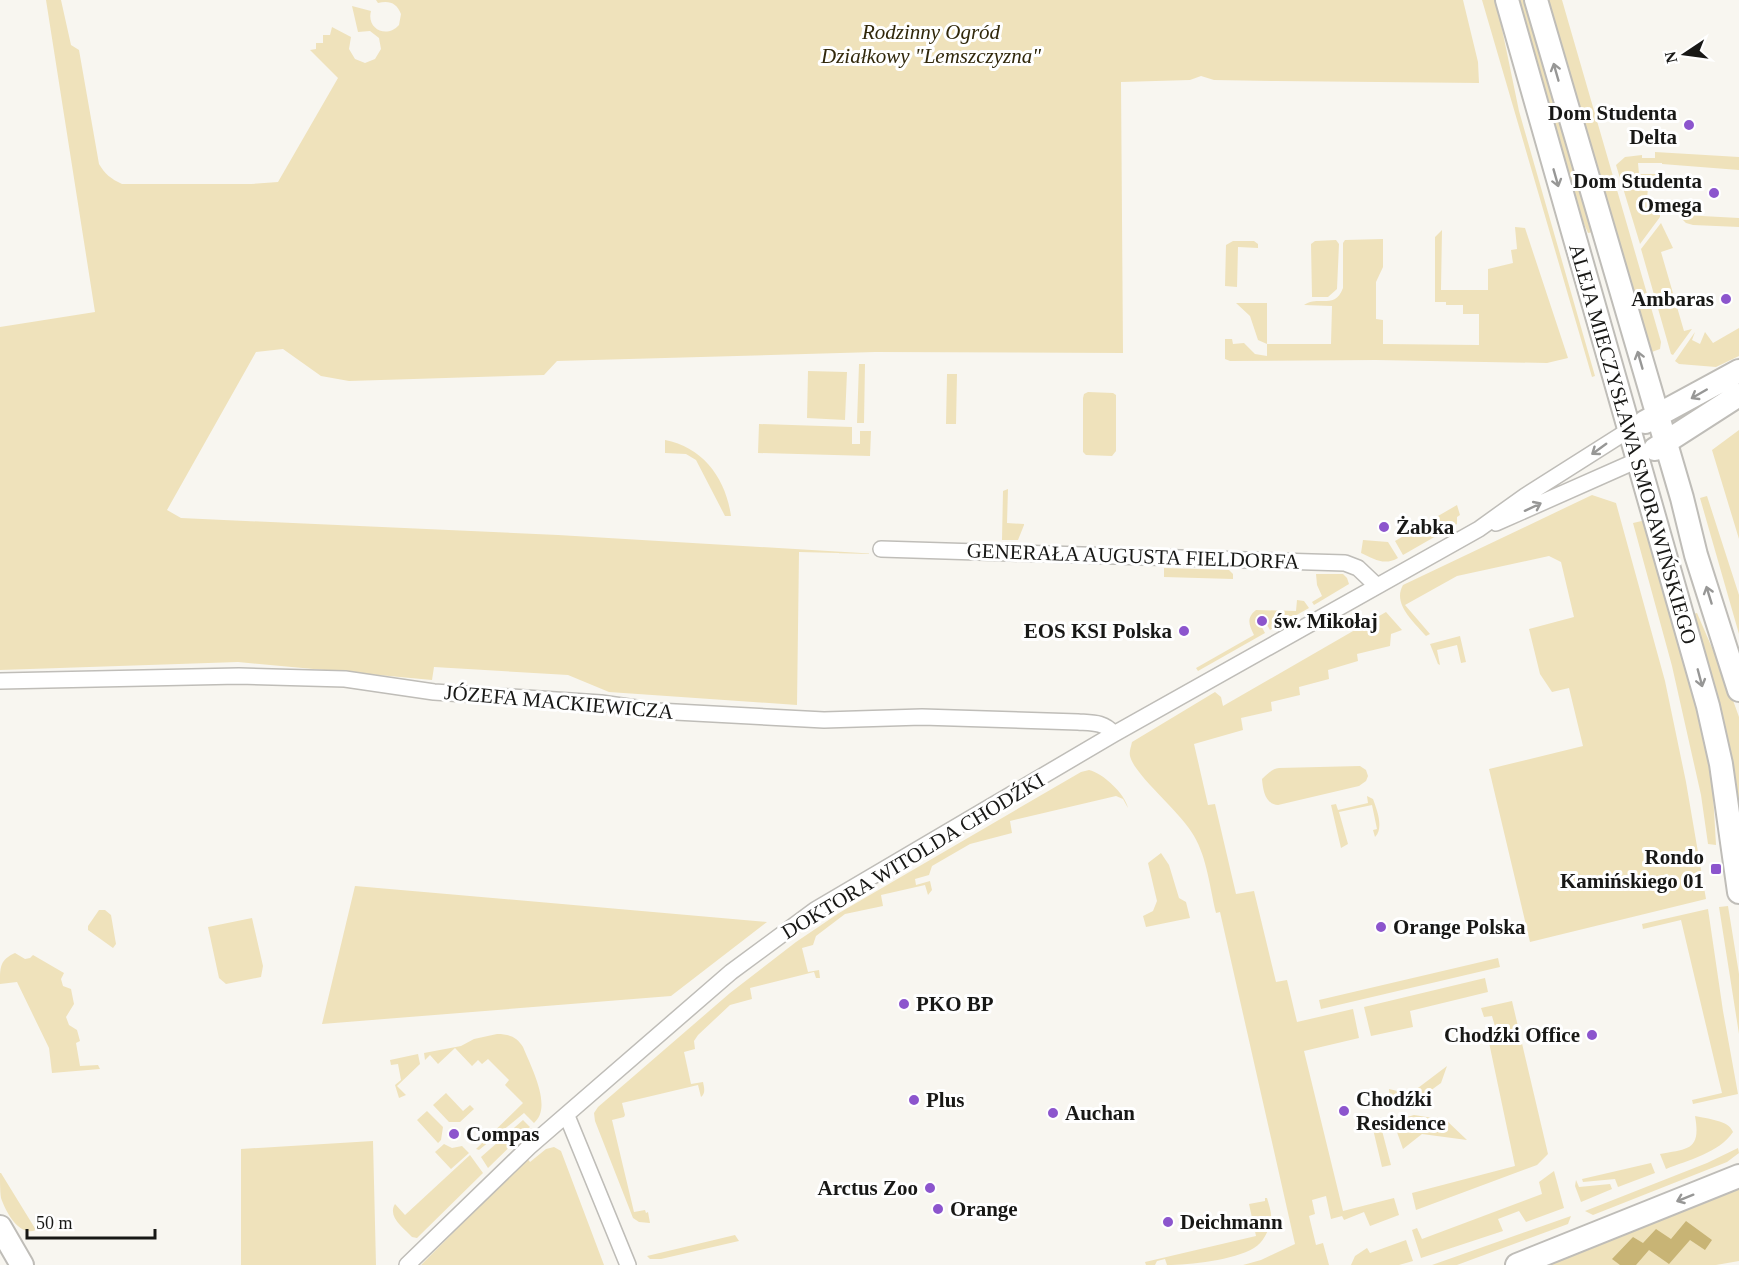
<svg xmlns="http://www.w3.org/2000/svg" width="1739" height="1265" viewBox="0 0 1739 1265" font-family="Georgia,serif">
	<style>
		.green { fill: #efe2bb }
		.forest { fill: #c8b475 }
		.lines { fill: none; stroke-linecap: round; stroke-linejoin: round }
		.street-casing { stroke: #bfbdb8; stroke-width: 18 }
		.secondary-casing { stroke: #bfbdb8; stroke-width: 26 }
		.street { stroke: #fff; stroke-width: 15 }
		.secondary { stroke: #fff; stroke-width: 22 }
		.oneway { stroke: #979796 }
		.poi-dot { fill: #8c55cd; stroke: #fff; stroke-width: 2 }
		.labels { text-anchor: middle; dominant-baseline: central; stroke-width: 6; stroke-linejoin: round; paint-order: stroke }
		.park-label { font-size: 21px; font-style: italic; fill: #31280b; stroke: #fff }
		.poi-label { font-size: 21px; font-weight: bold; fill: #181816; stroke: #fff; text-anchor: start }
		.street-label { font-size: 21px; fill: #181816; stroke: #fff }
	</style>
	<rect width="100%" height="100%" fill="#f8f6f0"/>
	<path class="green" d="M46,0H61L71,45L79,50L99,164C105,174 111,179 122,184H251L278,182L338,78L310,50L316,49V43H323V35H330L332,27L351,37L349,49L355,59L365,63L375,59L381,49L379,38L370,31L358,32L352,6L371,11C366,29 387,39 399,25L401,14C397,3 389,0 378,3L376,0H1463L1478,62L1479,83L1276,81L1214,80L1201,76L1190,80L1121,82L1123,353L875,352L557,361L544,375L349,381L321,376L283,349L256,352L167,510L181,518L558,535L878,554L799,552L797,705L609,692L568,675L434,667L432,680L238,662L0,670V327L95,312Z
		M1482,0H1496L1519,111L1595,376L1592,377Z
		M1517,0H1526L1593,232L1588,233L1572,196Z
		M1546,0H1562L1661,342L1660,349L1649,353Z
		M1655,152L1739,157V170L1662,164V163H1638L1639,174H1662L1660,177H1649L1647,199L1660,201V217L1640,244L1616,165L1625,157L1642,155V158H1655Z
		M1683,215L1739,218V227L1693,225L1686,223L1681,218Z
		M1661,223L1673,248L1661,252L1684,331L1692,329L1673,355L1671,354L1641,249Z
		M1515,227L1525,228L1568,358L1547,363L1376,360L1230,361L1225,359V339H1232L1233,344L1244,343L1255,354L1267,356V344L1258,340L1250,316L1236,303H1267V344H1331L1332,306L1304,305C1319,295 1335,310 1343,288V243L1345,240L1383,239V267L1376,282V319L1383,320V344L1479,345V314H1463V305H1446V302H1435V237L1442,230L1441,290H1488V269L1513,263L1511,250L1517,249Z
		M1336,240L1339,244L1337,289L1328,297H1312L1311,244L1315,241Z
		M1233,241H1254L1258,244V248L1238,247L1237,287L1225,286L1226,245Z
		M1739,328V356L1716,367L1679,364L1675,361L1695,332L1692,340L1700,344L1705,332L1713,343Z
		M859,364H865L864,423H857Z
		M808,371L847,372L845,420L807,418Z
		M947,374H957L956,424H946Z
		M1088,392L1113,393L1116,395V451L1112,456L1086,455L1083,452V398L1084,394Z
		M759,424L852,427V444H860V431H871L870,456L758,453Z
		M1739,430V539L1712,450Z
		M665,440C703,447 726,479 731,516H725L696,460L686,454L665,453Z
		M1008,489L1007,523L1024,524V525L1018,540H1002L1003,491Z
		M1592,495L1616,503L1665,681L1686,782L1706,899L1530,942L1489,769L1583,746L1569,688L1552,692L1540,674L1529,629L1574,617L1561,562L1549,556L1457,576L1405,605L1430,634L1426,636C1414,622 1392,604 1403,585Z
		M1707,496L1739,595V634L1700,498Z
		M1457,505L1460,515L1457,517V524L1403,555L1395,541Z
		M1646,520L1683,649L1703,731L1712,776L1716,845L1708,844L1701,795L1672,666L1633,523Z
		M1363,540L1388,542L1398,558C1384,566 1374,559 1361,553Z
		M1164,568L1229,570L1233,574V579L1164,577Z
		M1316,574H1343L1347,578L1349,584L1314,605L1312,602L1322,596L1317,585Z
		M1297,600L1304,601L1309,608L1270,630L1263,618L1258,620L1265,633L1198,671L1196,668L1254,635C1249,625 1246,618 1256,610L1296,611Z
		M1386,612L1402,630L1391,634L1390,646L1357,654L1358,661L1328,670L1329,679L1299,687L1300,695L1271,702L1272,711L1241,718L1243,730L1194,744L1208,805L1215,804L1236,894L1254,891L1276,982L1287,980L1297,1022L1353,1009L1359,1038L1304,1051L1343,1211L1394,1198L1399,1215L1370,1226L1364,1212L1344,1220L1342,1216L1331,1219L1326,1196L1312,1200L1315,1214L1309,1216L1316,1245L1323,1243L1329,1265H1243L1261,1260L1295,1244L1220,912L1216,913C1210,888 1207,858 1194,836C1182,813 1134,775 1130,756C1129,751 1131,747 1132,742L1215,692L1221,697L1223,706Z
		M1697,613L1725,678L1739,717V818L1693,614Z
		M1460,636L1466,662L1461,663L1457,645L1437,650L1440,665L1438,664L1430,644Z
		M1360,766L1366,770L1368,776L1366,781L1359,786L1278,805C1265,804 1263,790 1262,779C1268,773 1272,769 1279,768Z
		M1089,770C1103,773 1125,794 1128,808L1123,799L1116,796L1010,821L1012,833L970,844L932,866L929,875L915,879L916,885L930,881L932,890L928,895L925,885L881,895L883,906L845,914L816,936L813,945L802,948L808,972L819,970L820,978H816L814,972L750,988L752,999L730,1005L698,1035L694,1041L695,1049L684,1052L691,1084L703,1082C704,1087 706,1093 701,1097L698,1085L622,1103L625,1115L624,1117L612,1120L634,1212L645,1210L646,1213L648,1212L650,1223L639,1222L633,1218L595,1121L594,1113L598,1107L730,993L796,942L839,913L1081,772Z
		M1367,796L1373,799C1377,810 1384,828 1375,837L1373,830L1377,829L1372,805L1339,812L1348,844L1341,848L1331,805L1336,804L1338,810L1368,803Z
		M1161,853L1169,865L1179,898L1186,902L1190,918L1146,927L1143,916L1153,911L1157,901L1148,863Z
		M355,886L767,922L671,996L322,1024Z
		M1728,906L1739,974V1034L1719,907Z
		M1708,909L1723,1011L1738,1094L1693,1104L1692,1100L1722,1093L1681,920L1643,929L1642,924Z
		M99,910H105L111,915L116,944L113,948L88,930V926Z
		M252,918L263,966L261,977L226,984L219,978L208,927Z
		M15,953L25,959L30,958L33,955L64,973L61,979L63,986L71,989L74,1004L66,1017L69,1025L77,1030L80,1041L76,1043L80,1066L98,1065L100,1069L52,1073L49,1048L17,982L0,984C0,966 0,960 15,953Z
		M1498,958L1500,967L1321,1009L1319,1000Z
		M1485,978L1488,992L1410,1011L1413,1027L1371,1036L1364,1007Z
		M1512,1001L1548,1154L1537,1165L1416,1210L1412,1193L1515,1166L1487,1033L1496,1030L1492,1016L1484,1017L1481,1008Z
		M497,1034C509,1034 517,1037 523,1047C531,1067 553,1107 534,1123L524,1113L479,1150L476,1149L523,1103L505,1085L509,1080L488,1059L482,1064L478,1060L472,1066L455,1048L438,1064L430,1055L425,1060L424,1053L461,1046L474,1039Z
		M418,1054L420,1064L397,1086L406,1095L399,1098L395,1085L401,1080L398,1064L391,1065L390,1060Z
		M1447,1066L1441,1083L1412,1104L1390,1098L1389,1089L1410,1094Z
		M446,1093L463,1111L470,1105L474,1109L460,1122H449L433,1105Z
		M427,1111L443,1127L441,1140L438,1143L417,1120Z
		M1414,1115L1446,1120L1467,1140L1422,1134L1403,1149L1393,1121Z
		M1695,1116C1707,1119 1729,1120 1733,1132C1719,1153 1688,1160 1666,1169L1660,1154C1689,1149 1701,1150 1695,1116Z
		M523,1120L530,1127L488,1168L481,1157Z
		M1380,1123L1391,1165L1382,1167L1372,1125Z
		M373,1141L376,1265H241V1149Z
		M444,1144L452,1148L462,1146L469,1153L451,1169L435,1152Z
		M554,1147L561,1151L604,1265H421L527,1158L530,1162L546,1149Z
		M1738,1148L1739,1153L1727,1162L1593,1215L1585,1211L1707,1163Z
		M470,1155L483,1173L417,1238L412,1237C404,1228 387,1217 395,1204L405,1215Z
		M1651,1163L1655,1173L1618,1187L1615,1179L1583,1182L1582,1179Z
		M1554,1171L1564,1208L1526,1222L1519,1211L1498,1219L1503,1231L1421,1258L1412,1230L1417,1228L1422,1239L1542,1194L1539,1182Z
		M0,1173H1L36,1230C19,1237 6,1212 1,1198C0,1191 0,1181 0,1173Z
		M1576,1180L1579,1187L1610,1184L1612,1189L1581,1202L1575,1186Z
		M1739,1189V1261L1716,1265H1543Z
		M1265,1198H1267C1269,1205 1272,1213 1271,1221C1269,1230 1263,1243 1254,1248C1234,1260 1190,1265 1167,1265L1165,1259L1157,1261L1155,1265H1146L1145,1262L1256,1236L1249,1204L1265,1201Z
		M1571,1216L1568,1224L1457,1265H1432Z
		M735,1235L739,1241L661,1259H650L647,1256Z
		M1406,1240L1413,1261L1399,1265H1351L1355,1256L1367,1248L1370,1253Z"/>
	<path class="forest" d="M1686,1221L1712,1240L1705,1250L1690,1240L1669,1264L1649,1250L1636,1265H1620L1612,1259L1633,1237L1643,1243L1656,1229L1671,1239Z"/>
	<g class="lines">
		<g class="street-casing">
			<path id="street" d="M1496,523L1638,460
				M881,549L1345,563L1358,568L1377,586
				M0,681L239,676L345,679L434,692L601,703L657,711L824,720L922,717L1078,722C1093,723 1104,722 1114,734
				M567,1116L628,1265
				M407,1265L529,1147L731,972L815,910L1114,734L1479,529L1525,496L1629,430"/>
		</g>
		<g class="secondary-casing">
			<path id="secondary" d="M1507,0L1708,706L1721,764L1739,892
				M1536,0L1682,498L1696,555L1739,690
				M1645,422L1739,371
				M1655,449L1739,395
				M0,1227L22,1265
				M1517,1265L1739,1176"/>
		</g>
		<use href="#street" class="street"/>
		<use href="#secondary" class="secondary"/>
	</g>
	<defs><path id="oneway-shaft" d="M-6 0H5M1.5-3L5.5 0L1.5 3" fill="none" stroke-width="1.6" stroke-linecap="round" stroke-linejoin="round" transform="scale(1.5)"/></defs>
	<g class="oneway">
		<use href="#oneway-shaft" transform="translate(1556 72) rotate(-106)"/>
		<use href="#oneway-shaft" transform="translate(1556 178) rotate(74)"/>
		<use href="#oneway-shaft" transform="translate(1640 360) rotate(-106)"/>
		<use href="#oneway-shaft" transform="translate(1699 394) rotate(150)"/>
		<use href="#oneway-shaft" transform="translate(1599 449) rotate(144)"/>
		<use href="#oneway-shaft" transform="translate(1533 507) rotate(-25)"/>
		<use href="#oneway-shaft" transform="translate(1709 595) rotate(-107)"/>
		<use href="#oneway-shaft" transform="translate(1700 678) rotate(75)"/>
		<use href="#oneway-shaft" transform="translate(1685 1198) rotate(158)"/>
	</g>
	<g class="poi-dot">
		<circle cx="1689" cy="125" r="6"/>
		<circle cx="1714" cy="193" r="6"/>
		<circle cx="1726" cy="299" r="6"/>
		<circle cx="1384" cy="527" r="6"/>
		<circle cx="1262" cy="621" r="6"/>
		<circle cx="1184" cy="631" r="6"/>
		<rect x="1710" y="863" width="12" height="12" rx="3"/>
		<circle cx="1381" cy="927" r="6"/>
		<circle cx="904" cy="1004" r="6"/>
		<circle cx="1592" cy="1035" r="6"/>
		<circle cx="914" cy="1100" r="6"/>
		<circle cx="1344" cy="1111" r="6"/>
		<circle cx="1053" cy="1113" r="6"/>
		<circle cx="454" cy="1134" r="6"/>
		<circle cx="930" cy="1188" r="6"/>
		<circle cx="938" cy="1209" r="6"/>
		<circle cx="1168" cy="1222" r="6"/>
	</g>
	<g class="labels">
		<g class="park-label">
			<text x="931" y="32">Rodzinny Ogród<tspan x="931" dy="24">Działkowy "Lemszczyzna"</tspan></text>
		</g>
		<g class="poi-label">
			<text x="1677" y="113" text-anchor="end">Dom Studenta<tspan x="1677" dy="24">Delta</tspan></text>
			<text x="1702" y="181" text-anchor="end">Dom Studenta<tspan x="1702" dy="24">Omega</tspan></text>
			<text x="1714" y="299" text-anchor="end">Ambaras</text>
			<text x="1396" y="527">Żabka</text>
			<text x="1274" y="621">św. Mikołaj</text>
			<text x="1172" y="631" text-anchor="end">EOS KSI Polska</text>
			<text x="1704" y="857" text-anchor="end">Rondo<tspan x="1704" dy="24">Kamińskiego 01</tspan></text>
			<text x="1393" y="927">Orange Polska</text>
			<text x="916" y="1004">PKO BP</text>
			<text x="1580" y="1035" text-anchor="end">Chodźki Office</text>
			<text x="1356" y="1099">Chodźki<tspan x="1356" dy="24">Residence</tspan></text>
			<text x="926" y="1100">Plus</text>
			<text x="1065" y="1113">Auchan</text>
			<text x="466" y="1134">Compas</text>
			<text x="918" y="1188" text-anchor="end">Arctus Zoo</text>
			<text x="950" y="1209">Orange</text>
			<text x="1180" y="1222">Deichmann</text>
		</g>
		<g class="street-label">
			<text transform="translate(1633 444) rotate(74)">ALEJA MIECZYSŁAWA SMORAWIŃSKIEGO</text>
			<text transform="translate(1133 556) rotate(2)">GENERAŁA AUGUSTA FIELDORFA</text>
			<text transform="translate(559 702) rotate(5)">JÓZEFA MACKIEWICZA</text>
			<text transform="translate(913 856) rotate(-31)">DOKTORA WITOLDA CHODŹKI</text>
		</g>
	</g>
	<g transform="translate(1685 54) rotate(257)" stroke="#ffffff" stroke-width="4.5" paint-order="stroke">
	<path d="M0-4.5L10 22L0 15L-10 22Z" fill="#181816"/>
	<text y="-9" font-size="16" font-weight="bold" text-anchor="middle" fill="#181816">N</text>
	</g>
	<path d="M27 1229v9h128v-9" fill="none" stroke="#181816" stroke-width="3"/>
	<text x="36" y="1229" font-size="18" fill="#181816" stroke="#ffffff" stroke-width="4.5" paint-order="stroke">50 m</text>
</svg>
